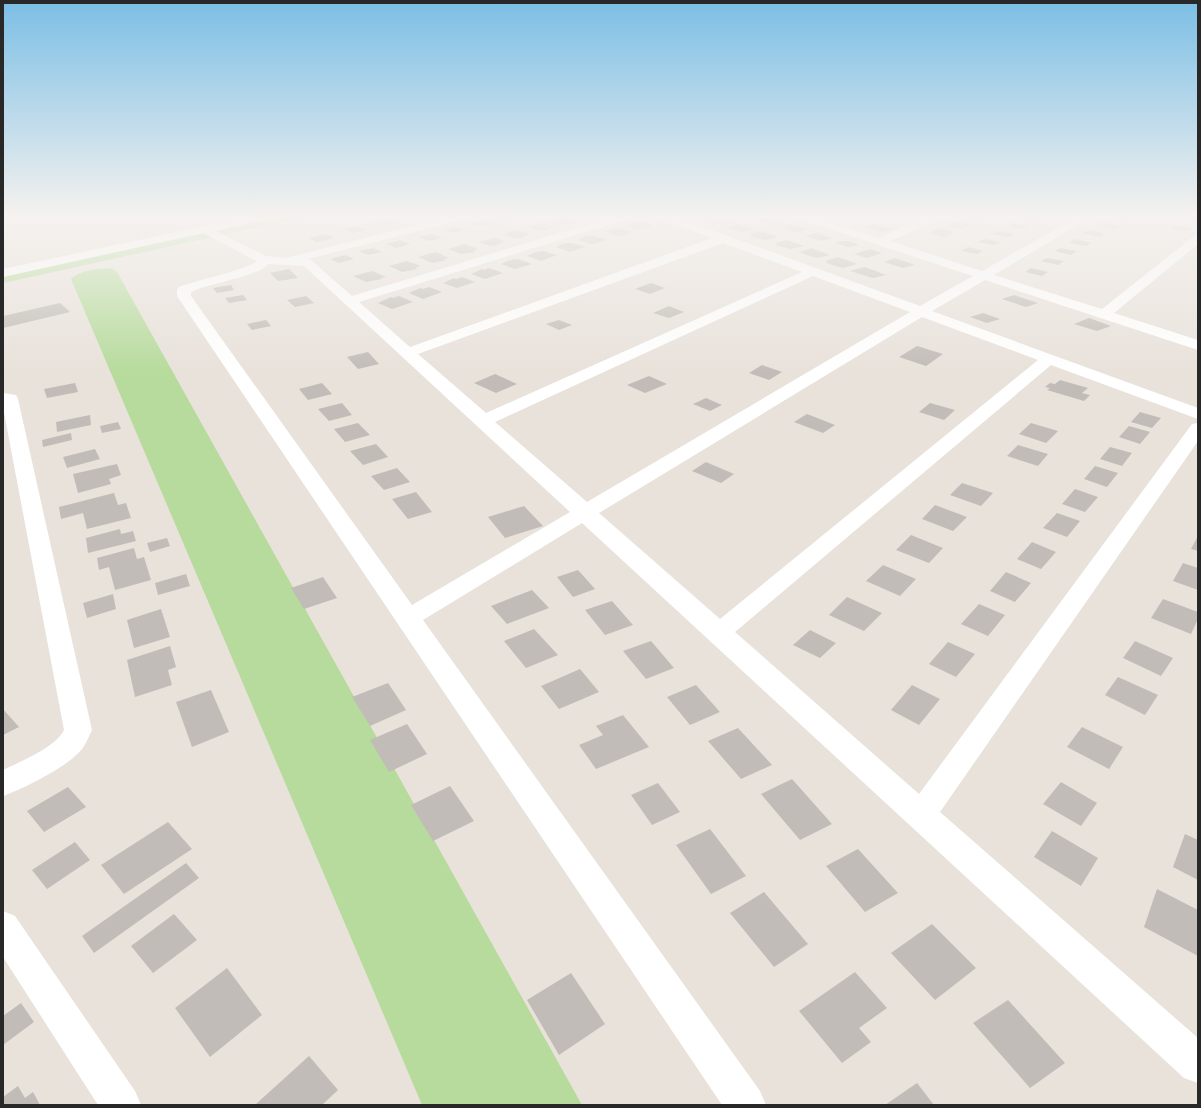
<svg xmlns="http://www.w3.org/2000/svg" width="1201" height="1108" viewBox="0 0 1201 1108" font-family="'Golos Text',sans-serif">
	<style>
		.green { fill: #b6db9c }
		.building { fill: #c1bcb7 }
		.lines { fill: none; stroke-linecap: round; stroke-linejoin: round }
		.minor { fill: #fff; fill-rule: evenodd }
	</style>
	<rect width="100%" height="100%" fill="#e9e2db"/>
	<path class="green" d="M281,217H304L3,283V276Z
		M111,268L117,272L582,1105H422L71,279C80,270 98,269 111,268Z"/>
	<path class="building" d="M495,217H516V218L505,221Z
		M564,217L575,220L568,224H562L551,221Z
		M714,217H721L733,222L720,224L706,220H709L706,219Z
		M769,217H773L785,222L774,225L759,220Z
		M964,217H984L986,218L977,222L961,219Z
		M1023,217H1033L1041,219L1035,222L1021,219Z
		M1114,217H1130L1132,218L1127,220Z
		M388,219L397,222L384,225L375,222Z
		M482,220L492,223L480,227L470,223Z
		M956,221L972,225L962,229L947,226Z
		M640,222L654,225L640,230L626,226L633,222Z
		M543,223L554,227L546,230L540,231L529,227Z
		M1014,223L1029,226L1023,229L1008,226Z
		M1104,223L1120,226L1115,229L1099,225Z
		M739,224L755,229L742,232L727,228H729L726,227Z
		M792,224L800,226H798L807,230L796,232L781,227Z
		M874,224L892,229L883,232L865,227Z
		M1174,225L1191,228L1187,231L1170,228Z
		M357,226L366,230L352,233L343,229Z
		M456,227L466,230L453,233L444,230Z
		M619,228L633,232L619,236L605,232L613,228Z
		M939,228L955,232L945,237L928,233Z
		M518,230L529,234L520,238H514L504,234Z
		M1089,230L1105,234L1100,237L1083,233Z
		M762,231L778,237L765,240L750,236L752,235L749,234Z
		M999,231L1014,234L1008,237L992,234Z
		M816,233L825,235H823L832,238L821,241L805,236Z
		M326,234L334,238L317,242L309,238Z
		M432,234L442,238L429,241L419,237Z
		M586,236H593L607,240L592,244L578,240Z
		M494,238L505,241L497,245L490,246L479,242Z
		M985,239L1000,242L994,245L978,242Z
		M1075,239L1091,243L1086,246L1069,243Z
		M400,240L410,244L396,248L386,244Z
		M787,240L804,246L791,249L775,245L778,244L774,243Z
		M843,241H849L859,245L848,247L835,243Z
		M564,243H572L585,247L570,252L556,247Z
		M465,244L478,249L473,251L476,252L461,254L448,249Z
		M968,247L983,251L977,254L961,251Z
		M373,248L383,252L368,255L359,251Z
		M812,248L830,255L817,258L800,253H802L799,252Z
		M1060,248L1077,251L1071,255L1054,251Z
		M870,249L882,253L867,258L854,254Z
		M543,251L557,255L541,261L527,256L536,252Z
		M436,252L449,258L444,259L447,260L432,263L418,257Z
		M345,255L354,259L339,263L330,259Z
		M838,257L857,264L843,268L826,263L828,262L825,261Z
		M895,258L898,259L915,265L903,268L884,262Z
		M1047,258L1064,261L1058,265L1041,261Z
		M518,259L532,264L515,269L501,264L510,260Z
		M407,261L421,266L415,268L418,269L402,272L389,266Z
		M865,267L886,275L873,278L850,271Z
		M489,268L503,273L485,279L471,274L482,269L484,270Z
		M1031,268L1048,272L1042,276L1025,272Z
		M289,269L298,278L278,281L270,273Z
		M372,271L386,277L380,278L382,279L366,282L353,276Z
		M462,277L475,282L457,288L443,283L454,278L456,279Z
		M651,283L665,288L650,294L635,289Z
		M231,285L234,290L217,293L213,288Z
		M429,287L442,292L423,299L409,293L420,288L423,289Z
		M243,295L247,300L229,303L225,298Z
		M1014,295L1038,303L1026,307L1002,299Z
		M306,296L314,303L295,307L287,300Z
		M399,296L413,302L392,309L378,303L391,297L393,298Z
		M60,303L70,312L3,328V316Z
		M669,306L684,312L669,318L653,313Z
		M983,313L1000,319L987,323L970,317Z
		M1089,318L1111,326L1097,331L1074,324Z
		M266,320L271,326L252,330L247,324Z
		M559,320L572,325L559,330L546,324Z
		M917,346L943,354L926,366L899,357Z
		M368,352L379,364L358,369L347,357Z
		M762,365L782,372L769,380L749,373Z
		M495,374L517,384L496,393L474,383Z
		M649,376L667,384L645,393L627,385Z
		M1060,380L1088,388L1082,393L1090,395L1084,401L1047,390L1050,388L1045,387L1050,383L1055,384Z
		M75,383L78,392L47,398L44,389Z
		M322,383L332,394L308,400L299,389Z
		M706,398L722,405L710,411L693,404Z
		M342,403L352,415L329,421L318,409Z
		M930,403L955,410L944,420L919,412Z
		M1140,412L1161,418L1152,428L1131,422Z
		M807,414L835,425L823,433L794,422Z
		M90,415L91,425L57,432L56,422Z
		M118,422L121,429L102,433L100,426Z
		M358,423L370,435L345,442L334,429Z
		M1031,423L1058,431L1046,443L1019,434Z
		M1129,426L1150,432L1140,444L1119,437Z
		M71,433L72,440L43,447L42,440Z
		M376,444L388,457L363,465L350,451Z
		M1018,445L1048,454L1038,466L1007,456Z
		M1110,447L1132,453L1122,466L1100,459Z
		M95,449L100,459L67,468L63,457Z
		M706,462L734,474L721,483L692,471Z
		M117,464L121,475L109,479L111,484L78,493L73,474Z
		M1095,466L1118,473L1107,487L1084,479Z
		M397,468L410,482L384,490L371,476Z
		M962,483L993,493L981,506L950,495Z
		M1075,489L1098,497L1085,512L1062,504Z
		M416,492L432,512L408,519L392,499Z
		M114,493L118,505L126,503L131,518L87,529L83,513L61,519L59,507Z
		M935,505L967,517L953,531L922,519Z
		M524,506L543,526L505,538L488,517Z
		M1057,513L1080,521L1067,537L1043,528Z
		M120,529L121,534L133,531L136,541L88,553L86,538Z
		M911,535L943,548L929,563L896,550Z
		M1198,536V551L1191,549Z
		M167,538L170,546L150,552L147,543Z
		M1032,542L1056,552L1041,569L1017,559Z
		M134,548L137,559L144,557L151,580L115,590L109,567L99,570L97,558Z
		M1183,563L1198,568V590L1173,581Z
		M883,565L916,579L900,596L866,581Z
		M578,570L595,589L573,597L557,577Z
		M1006,572L1031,583L1015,602L990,591Z
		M186,574L190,586L158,595L155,583Z
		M323,577L337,598L304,609L291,588Z
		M532,590L549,608L507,624L491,606Z
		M113,594L116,609L87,618L83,603Z
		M847,597L882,613L864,631L829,615Z
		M1163,599L1198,612V619L1191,634L1151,618Z
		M612,601L633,625L605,635L585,610Z
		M979,604L1005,615L988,636L961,624Z
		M161,609L170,637L134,648L127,620Z
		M534,629L558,655L526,668L504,641Z
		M810,630L836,643L820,658L793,645Z
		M651,641L674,668L646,679L623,651Z
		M1135,641L1173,658L1161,676L1123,658Z
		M948,642L975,654L956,677L929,664Z
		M170,646L176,667L168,670L172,685L135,697L127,660Z
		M580,669L599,692L559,709L541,686Z
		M1118,677L1158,695L1145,715L1105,695Z
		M388,683L406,710L370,726L352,697Z
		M696,685L720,712L690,725L667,697Z
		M912,685L940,699L919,725L891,710Z
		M211,690L229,732L192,747L176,702Z
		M3,709L19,727L3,735Z
		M623,715L649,747L596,769L579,745L603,735L596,726Z
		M407,724L427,754L389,772L370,740Z
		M1082,727L1123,747L1109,769L1067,747Z
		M738,728L772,765L741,779L708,741Z
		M792,779L832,824L800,840L761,794Z
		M1061,782L1097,803L1081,826L1043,804Z
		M658,783L680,812L652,825L631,795Z
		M450,786L474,821L433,841L411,805Z
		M68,787L86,807L44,832L27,811Z
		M168,822L192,849L124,894L101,865Z
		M710,829L746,876L711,894L676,845Z
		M1052,831L1098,858L1081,886L1034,857Z
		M1185,834L1198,840V880L1173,867Z
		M75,842L90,860L47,889L32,870Z
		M858,849L898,893L865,912L826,866Z
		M186,863L199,878L94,953L82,936Z
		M1157,889L1198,910V956L1144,927Z
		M764,892L808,944L774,967L730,913Z
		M174,914L197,940L153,973L131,946Z
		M932,924L976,968L935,1000L891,953Z
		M227,968L262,1015L210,1057L175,1008Z
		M855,972L887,1008L859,1028L871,1042L842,1063L799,1011Z
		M571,973L605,1024L559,1055L527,1000Z
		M1008,1000L1065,1063L1030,1088L973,1023Z
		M21,1003L34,1022L3,1045V1016Z
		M309,1056L338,1090L322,1105H257L256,1104Z
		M917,1083L934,1105H885Z
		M18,1086L25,1098L33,1092L40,1105H3V1097Z"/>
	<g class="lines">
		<path class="minor" d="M247,217H268L267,219L215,231L266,256L286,258L447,217H466L465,219L308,259L311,260L352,296L612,217H629L628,219L359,302L410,347L712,238L661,219L660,217H676L920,306L973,276L799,219L798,217H815L879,238L926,217H941L940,219L890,241L982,271L1077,217H1090L994,275L1102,309L1194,236L1198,235V244L1114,313L1198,340V350L985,280L932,311L1198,408V419L1051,365L735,632L919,794L1192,424L1198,423V441L940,812L1198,1038V1083L1184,1078L582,523L423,620L760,1091L766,1105H722L177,296V290L179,287C195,281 249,269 257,261L203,233L3,277V269ZM723,243L802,272L486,413L418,354ZM268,264L304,266L570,512L412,605L191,296V292L198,289C211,284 263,274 268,264ZM813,276L910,312L587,502L495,422ZM922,317L1038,360L720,619L599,513Z
			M3,393L16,395L18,399L92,730C89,736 86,744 82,749C69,766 23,789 3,796V770C21,761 55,748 64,730L3,407Z
			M3,911L15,916L135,1091L141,1105H98L3,957Z"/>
	</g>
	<linearGradient id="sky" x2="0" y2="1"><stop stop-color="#7bbee5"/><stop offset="0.58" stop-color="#f5f2ef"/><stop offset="1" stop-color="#f5f2ef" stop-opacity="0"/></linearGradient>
	<rect width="1201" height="372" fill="url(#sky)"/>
	<rect width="1201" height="1108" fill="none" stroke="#282828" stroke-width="8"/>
</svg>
